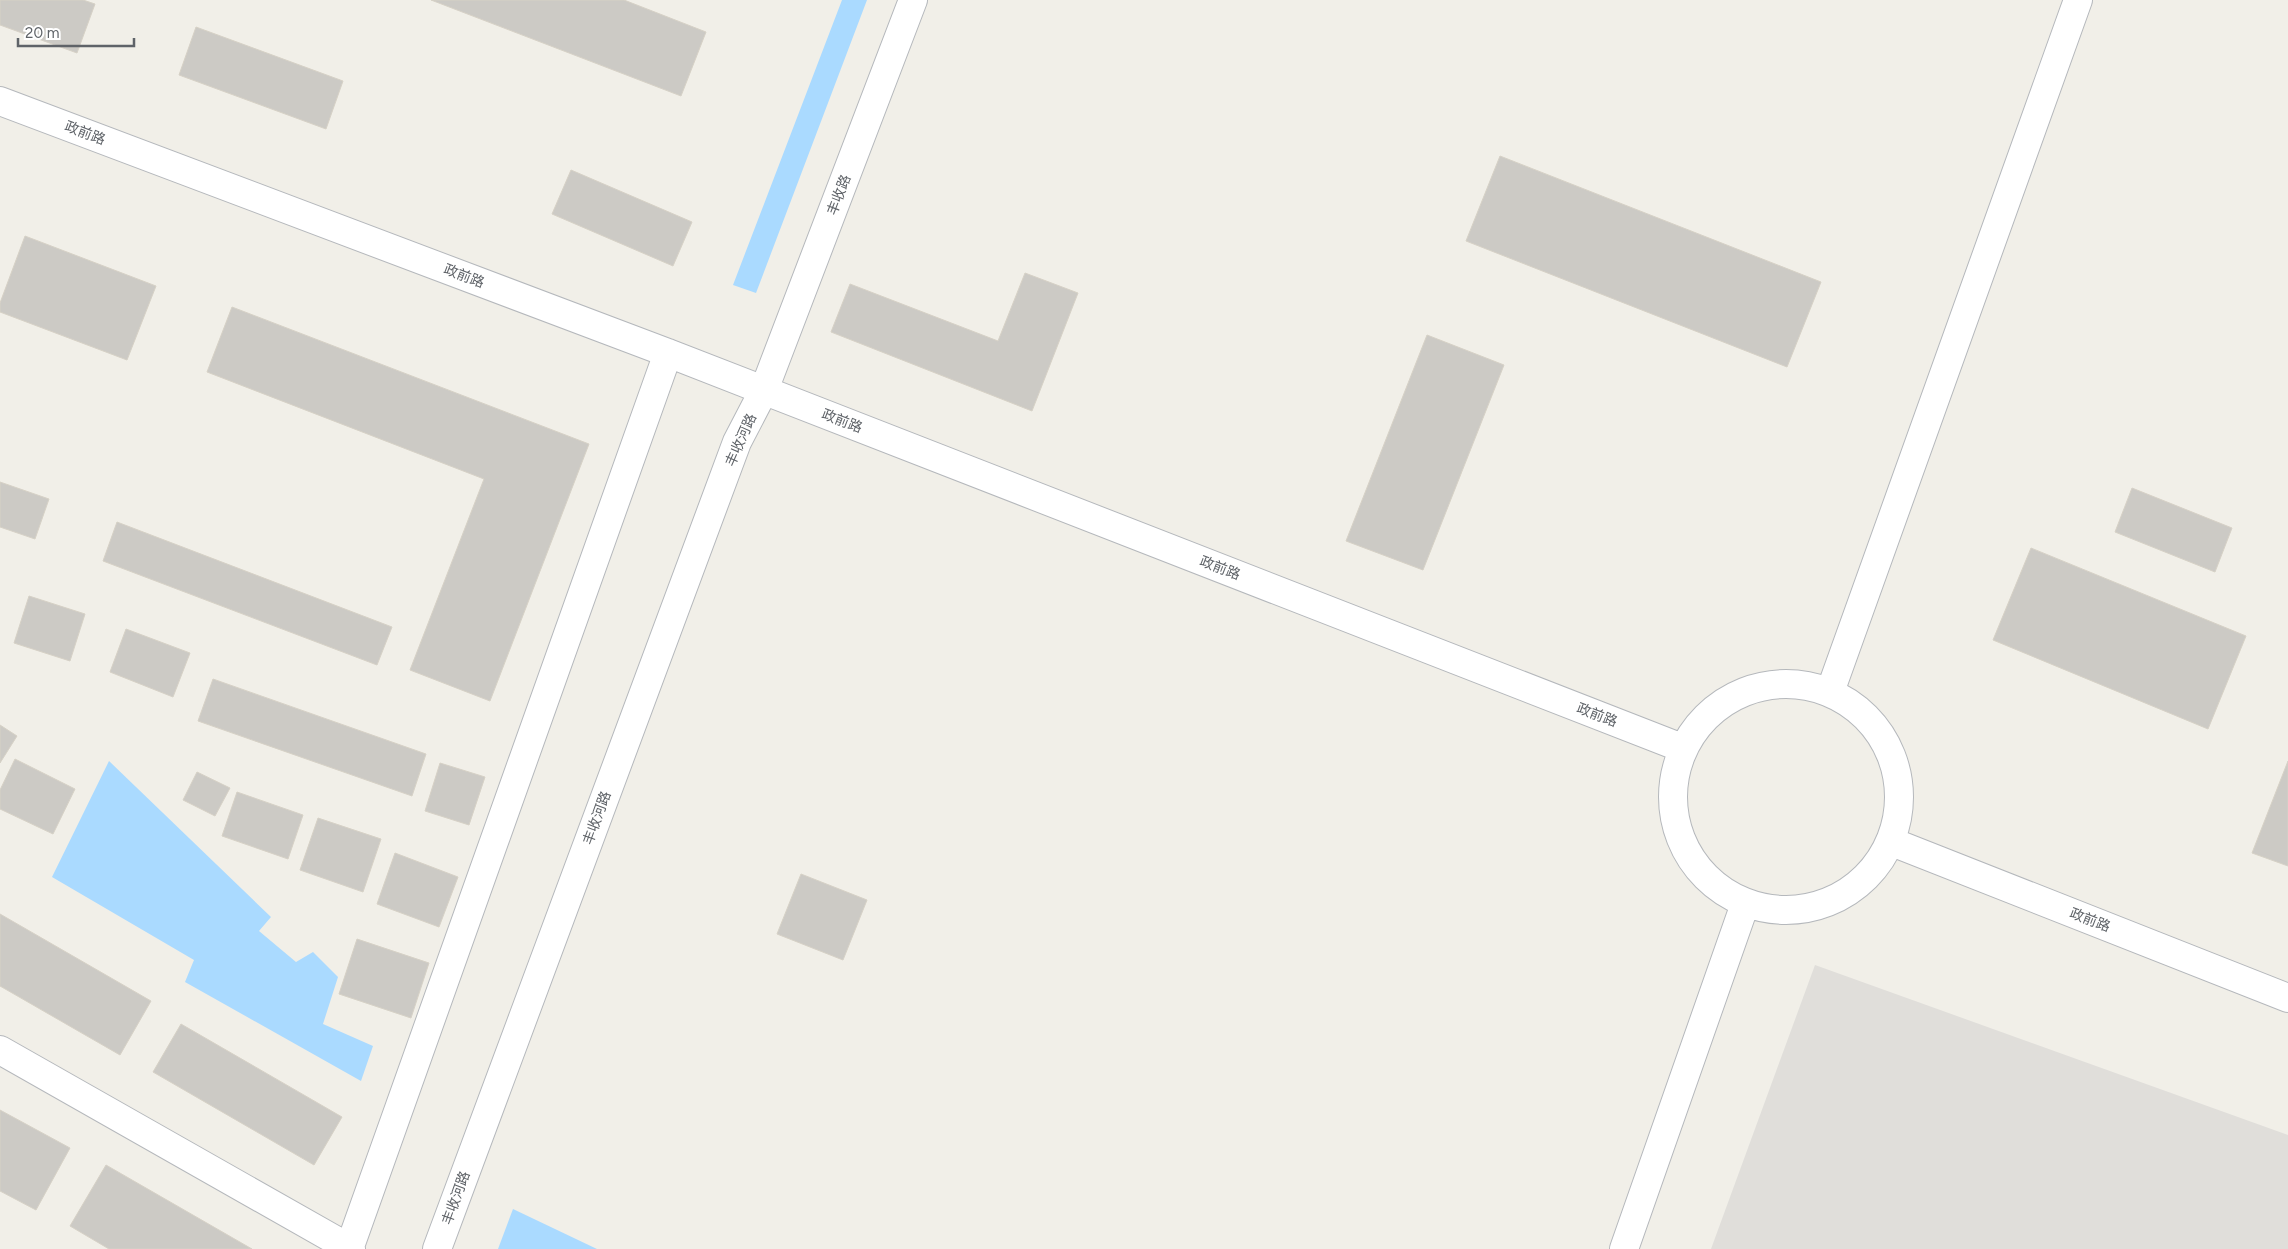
<svg xmlns="http://www.w3.org/2000/svg" width="2288" height="1249" viewBox="0 0 2288 1249" font-family="Figtree,'Noto Sans SC',sans-serif">
	<style>
		.industrial { fill: #e0deda }
		.water { fill: #aadaff }
		.building { fill: #cccac5; stroke: #d6d1c6 }
		.lines { fill: none; stroke-linecap: round; stroke-linejoin: round }
		.minor-casing { stroke: #b5b8bc; stroke-width: 30 }
		.tertiary-casing { stroke: #b5b8bc; stroke-width: 30 }
		.minor { stroke: #fff; stroke-width: 28 }
		.tertiary { stroke: #fff; stroke-width: 28 }
		.labels { text-anchor: middle; dominant-baseline: central; stroke-width: 5; stroke-linejoin: round; paint-order: stroke }
		.street-label { font-size: 14px; fill: #5f6368; stroke: #fff }
	</style>
	<rect width="100%" height="100%" fill="#f1efe8"/>
	<path class="industrial" d="M1815,965L2288,1135V1249H1711Z"/>
	<path class="water" d="M842,0H867L756,293L733,285Z
		M109,761L271,917L259,931L296,962L313,952L338,977L323,1024L373,1046L361,1081L185,982L194,960L52,877Z
		M513,1209L597,1249H498Z"/>
	<path class="building" d="M0,0H83L95,4L77,53L0,25Z
		M431,0H624L706,32L681,96Z
		M196,27L343,81L326,129L179,75Z
		M1500,156L1821,282L1787,367L1466,241Z
		M571,170L692,222L673,266L552,214Z
		M25,236L156,286L127,360L0,312V303Z
		M1025,273L1078,293L1032,411L831,332L850,284L998,341Z
		M232,307L589,444L490,701L410,670L484,479L207,372Z
		M1427,335L1504,365L1423,570L1346,541Z
		M0,482L49,499L35,539L0,527Z
		M2132,488L2232,528L2215,572L2115,532Z
		M117,522L392,627L377,665L103,561Z
		M2031,548L2246,636L2208,729L1993,640Z
		M29,596L85,614L70,661L14,643Z
		M126,629L190,653L173,697L110,672Z
		M213,679L426,754L412,796L198,721Z
		M0,725L17,736L0,763Z
		M15,759L75,789L53,834L0,809V790Z
		M2288,761V866L2252,853Z
		M440,763L485,777L469,825L425,811Z
		M197,772L230,788L215,816L183,800Z
		M237,792L303,815L288,859L222,836Z
		M318,818L381,839L363,892L300,870Z
		M395,853L458,877L439,927L377,904Z
		M801,874L867,900L843,960L777,934Z
		M0,914L151,1001L120,1055L0,986Z
		M357,939L429,963L411,1018L339,994Z
		M181,1024L342,1117L314,1165L153,1072Z
		M0,1110L70,1148L36,1210L0,1191Z
		M106,1165L252,1249H109L70,1226Z"/>
	<g class="lines">
		<g class="minor-casing">
			<path id="minor" d="M764,390L913,0"/>
		</g>
		<g class="tertiary-casing">
			<path id="tertiary" d="M0,101L668,353L1682,748
				M1673 797a113 113 0 1 1 226 0a113 113 0 1 1-226 0Z
				M1830,692L2078,0
				M1892,842L2288,998
				M0,1050L351,1249
				M349,1249L668,353
				M437,1249L737,442L764,390
				M1624,1249L1745,904"/>
		</g>
		<use href="#minor" class="minor"/>
		<use href="#tertiary" class="tertiary"/>
	</g>
	<g class="labels">
		<g class="street-label">
			<text transform="translate(85 133) rotate(21)">政前路</text>
			<text transform="translate(839 195) rotate(-69)">丰收路</text>
			<text transform="translate(464 276) rotate(21)">政前路</text>
			<text transform="translate(842 421) rotate(21)">政前路</text>
			<text transform="translate(741 440) rotate(-66)">丰收河路</text>
			<text transform="translate(1220 568) rotate(21)">政前路</text>
			<text transform="translate(1597 715) rotate(21)">政前路</text>
			<text transform="translate(597 818) rotate(-70)">丰收河路</text>
			<text transform="translate(2090 920) rotate(21)">政前路</text>
			<text transform="translate(456 1198) rotate(-70)">丰收河路</text>
		</g>
	</g>
	<path d="M18 38v8h116v-8" fill="none" stroke="#5f6368" stroke-width="2.5"/>
	<text x="25" y="38" font-size="15" fill="#5f6368" stroke="#ffffff" stroke-width="4" paint-order="stroke">20 m</text>
</svg>
